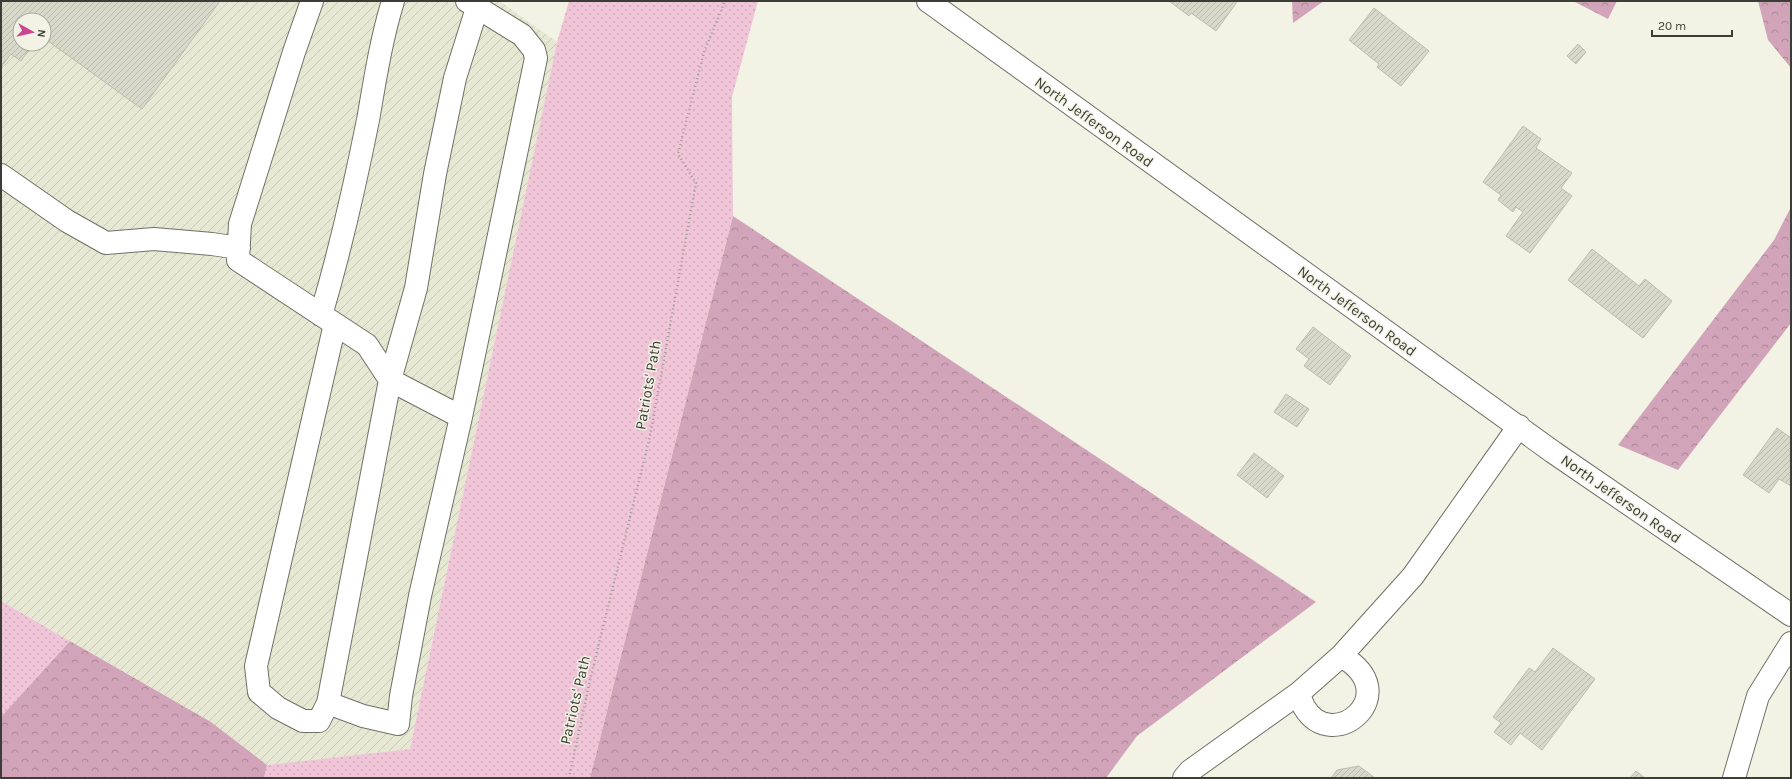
<svg xmlns="http://www.w3.org/2000/svg" width="1792" height="779" viewBox="0 0 1792 779" font-family="Karla,sans-serif">
	<style>
		.industrial { fill: url(#industrial-furrows); fill-rule: evenodd }
		.green { fill: url(#green-dots) }
		.forest { fill: url(#forest-crowns) }
		.building { fill: url(#building-hatch); stroke: #bcbdaf }
		.lines { fill: none; stroke-linecap: round; stroke-linejoin: round }
		.minor-casing { stroke: #707165; stroke-width: 24 }
		.path { stroke: #999a8f; stroke-width: 2.5; stroke-dasharray: 1 3; stroke-linecap: butt }
		.minor { stroke: #fff; stroke-width: 22 }
		.labels { text-anchor: middle; dominant-baseline: central; stroke-width: 3; stroke-linejoin: round; paint-order: stroke }
		.street-label { font-size: 15px; fill: #3c3d37; stroke: #f2f3e4 }
	</style>
	<defs>
		<pattern id="industrial-furrows" width="10" height="10" patternUnits="userSpaceOnUse"><rect width="10" height="10" fill="#e7e8d3"/><path d="M-1 1l2-2M0 10L10 0M9 11l2-2" fill="none" stroke="#c7c8b6"/></pattern>
		<pattern id="green-dots" width="8" height="8" patternUnits="userSpaceOnUse"><rect width="8" height="8" fill="#f1c5d8"/><path d="M2 2h.1M6 6h.1" fill="none" stroke="#d0aaba" stroke-width="1.8" stroke-linecap="round"/></pattern>
		<pattern id="forest-crowns" width="20" height="18" patternUnits="userSpaceOnUse"><rect width="20" height="18" fill="#d2a4b9"/><path d="M2 6a3 3 0 1 1 6 0M12 15a3 3 0 1 1 6 0" fill="none" stroke="#ac8797"/></pattern>
		<pattern id="building-hatch" width="6" height="6" patternUnits="userSpaceOnUse"><rect width="6" height="6" fill="#d8d9cb"/><path d="M-1 1l2-2M0 6l6-6M5 7l2-2" fill="none" stroke="#babbaf"/></pattern>
	</defs>
	<rect width="100%" height="100%" fill="#f2f3e4"/>
	<path class="industrial" d="M1,1H499L557,42L410,749L267,765L211,722L1,601ZM20,20H44V44H20Z"/>
	<path class="green" d="M569,1H758L732,97L733,216L590,778H264L267,765L410,749L557,42Z
		M1,601L70,641L1,717Z"/>
	<path class="forest" d="M1292,1H1324L1293,23Z
		M1573,1H1617L1608,19Z
		M1758,1H1791V68L1768,40Z
		M1791,207V323L1678,470L1618,445L1774,240Z
		M733,216L1316,602L1137,736L1106,778H590Z
		M70,641L211,722L267,765L264,778H1V717Z"/>
	<path class="building" d="M1,1H220L142,109L44,38V20H20V44H33L21,61L11,54L1,67Z
		M1169,1H1236L1237,2L1216,31L1191,13L1189,16Z
		M1374,8L1429,51L1401,86L1377,67L1379,64L1349,40Z
		M1578,44L1586,52L1576,64L1567,56Z
		M1523,126L1541,139L1536,148L1572,173L1561,188L1572,196L1530,253L1506,236L1523,212L1516,207L1513,212L1498,200L1501,195L1483,182Z
		M1592,249L1639,286L1645,279L1672,301L1643,338L1568,280Z
		M1313,327L1351,356L1330,385L1304,366L1309,359L1296,349Z
		M1286,394L1309,409L1297,427L1274,412Z
		M1777,428L1791,438V486L1779,479L1769,493L1743,475Z
		M1254,453L1284,476L1267,498L1237,475Z
		M1553,648L1595,679L1542,750L1520,733L1511,745L1494,732L1501,723L1493,717L1529,668L1535,672Z
		M1359,766L1375,778H1331L1337,770Z
		M1636,771L1645,778H1630Z"/>
	<g class="lines">
		<g class="minor-casing">
			<path id="minor" d="M312,1L294,52L240,224L238,260L367,345L390,380L461,417
				M928,1L1553,452L1791,615
				M1,175L67,221L106,243L154,239L212,244L239,248
				M321,315C340,251 355,185 368,120C375,80 381,40 393,1
				M335,324L256,666L259,692L278,708L303,721H319L328,703L390,380L416,288L435,174L455,78L477,8
				M1341,656L1413,576L1519,426
				M1341,656C1407,693 1333,756 1304,707C1302,703 1300,697 1299,693Z
				M328,703L363,716L398,724L401,696L420,596L461,417L536,58L534,50L522,35L467,1
				M1184,778L1190,771L1299,693
				M1734,778L1758,696L1791,643"/>
		</g>
		<path class="path" d="M569,778L590,680L650,436L696,183L678,154L704,52L725,1"/>
		<use href="#minor" class="minor"/>
	</g>
	<g class="labels">
		<g class="street-label">
			<text transform="translate(1094 122) rotate(36)">North Jefferson Road</text>
			<text transform="translate(1357 311) rotate(36)">North Jefferson Road</text>
			<text transform="translate(648 385) rotate(-80)">Patriots' Path</text>
			<text transform="translate(1621 499) rotate(35)">North Jefferson Road</text>
			<text transform="translate(575 700) rotate(-77)">Patriots' Path</text>
		</g>
	</g>
	<rect width="1792" height="779" fill="none" stroke="#3c3d37" stroke-width="4"/>
	<g transform="translate(32 32) rotate(98)"><circle r="19" fill="#f2f3e4" stroke="#a9aa9f"/>
	<path d="M0-3L7 15L0 10L-7 15Z" fill="#ca478f"/>
	<text y="-6" font-size="11" font-weight="bold" text-anchor="middle" fill="#3c3d37">N</text>
	</g>
	<path d="M1652 30v6h80v-6" fill="none" stroke="#3c3d37" stroke-width="2"/>
	<text x="1658" y="30" font-size="12" fill="#3c3d37" stroke="#f2f3e4" stroke-width="3" paint-order="stroke">20 m</text>
</svg>
